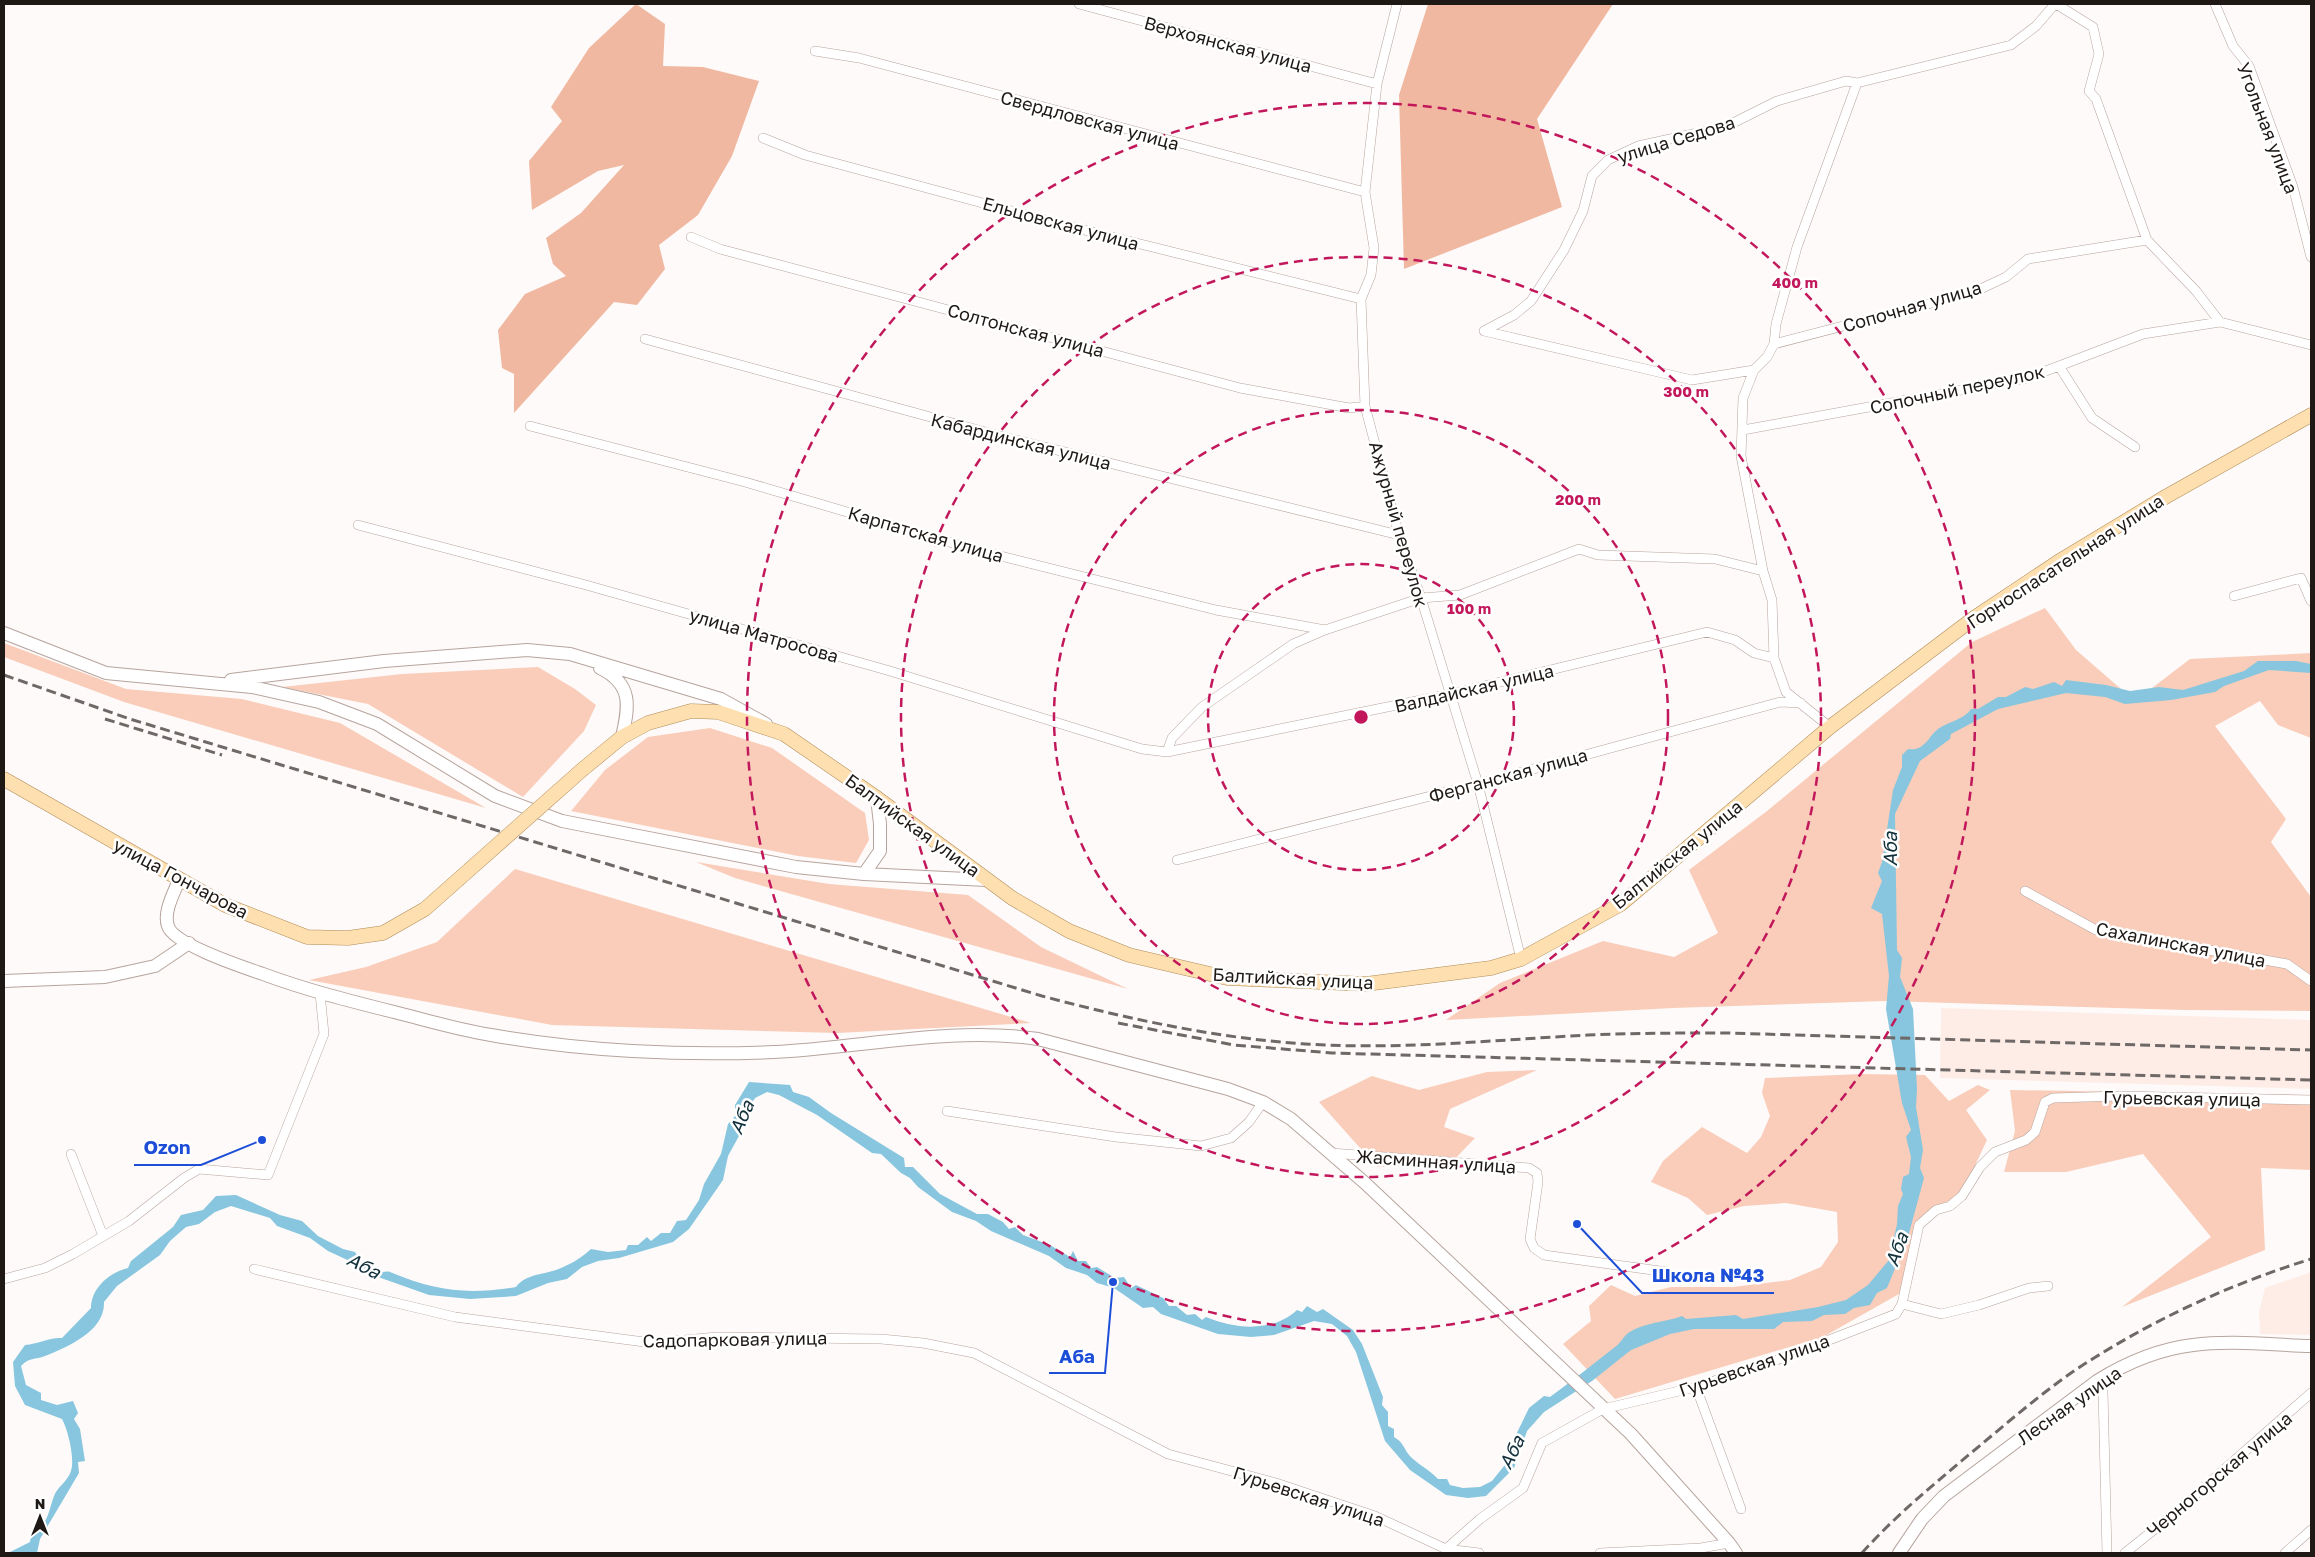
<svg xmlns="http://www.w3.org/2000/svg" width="2315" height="1557" viewBox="0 0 2315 1557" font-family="'Golos Text',sans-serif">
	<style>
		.built { fill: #feede7 }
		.green { fill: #f9cdba }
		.forest { fill: #f0b8a0 }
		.water { fill: #87c6de }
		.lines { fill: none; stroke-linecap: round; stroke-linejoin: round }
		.street-casing { stroke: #b6a49d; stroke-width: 10 }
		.secondary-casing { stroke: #b6a49d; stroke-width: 14 }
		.primary-casing { stroke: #af8c58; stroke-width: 15 }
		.street { stroke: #fff; stroke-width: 9 }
		.secondary { stroke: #fff; stroke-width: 12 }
		.primary { stroke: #fedfb0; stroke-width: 14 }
		.rail { stroke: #6e6967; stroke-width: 3; stroke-dasharray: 10 5; stroke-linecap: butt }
		.primary-bridge-casing { stroke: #af8c58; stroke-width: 15; stroke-linecap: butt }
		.primary-bridge { stroke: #fedfb0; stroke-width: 14 }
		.ring { fill: none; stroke: #c2185b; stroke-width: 2.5; stroke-dasharray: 9 6 }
		.labels { text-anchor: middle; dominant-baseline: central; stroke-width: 5; stroke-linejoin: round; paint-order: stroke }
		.street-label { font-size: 18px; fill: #1f1916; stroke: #fff }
		.water-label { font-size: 19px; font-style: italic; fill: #12313c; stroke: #fff }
		.centre { fill: #c2185b; stroke: #fff; stroke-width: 2.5 }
		.ring-label { font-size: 15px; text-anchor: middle; font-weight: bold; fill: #c2185b; stroke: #fff; stroke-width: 5; stroke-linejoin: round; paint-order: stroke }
		.leader { fill: none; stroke: #1d4ed8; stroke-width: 2 }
		.callout-dot { fill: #1d4ed8; stroke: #fff; stroke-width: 2 }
		.callout-label { font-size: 19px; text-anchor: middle; font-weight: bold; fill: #1d4ed8; stroke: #fff; stroke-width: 5; stroke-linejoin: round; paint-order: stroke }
	</style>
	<rect width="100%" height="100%" fill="#fefaf9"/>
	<path class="built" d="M1941,1008L2311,1020V1089L1940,1078Z
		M2311,1272V1335L2260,1334L2259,1312L2265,1288Z"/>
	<path class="green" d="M2045,608L2076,650L2135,701L2190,659L2311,653V738L2278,725L2260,701L2215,726L2286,819L2271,842L2311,897V1011L2184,1010L1885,1001L1673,1008L1446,1020L1500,983L1603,941L1674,957L1718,933L1689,870L1767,811L1972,642Z
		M4,643L126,689L242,699L340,723L486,808L124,702L4,657Z
		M538,667L575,689L596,705L584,731L523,797L368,704L282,687L402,674Z
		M710,728L772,748L865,813L869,840L856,863L798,856L571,811L605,770L648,737Z
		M696,862L829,884L968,895L1041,947L1128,989L735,878Z
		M515,869L1031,1023L837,1033L552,1025L309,980L366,967L437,942Z
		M1537,1070L1450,1109L1444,1127L1475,1138L1450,1164L1377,1167L1319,1102L1372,1076L1419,1090L1487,1072Z
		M1861,1074L1925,1075L1949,1101L1978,1085L1990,1090L1966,1110L1987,1140L1958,1202L1927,1212L1899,1294L1823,1337L1615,1399L1563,1344L1591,1321L1589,1306L1611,1285L1635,1296L1671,1287H1733L1790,1280L1821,1267L1838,1242L1837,1212L1786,1203L1744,1206L1707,1215L1688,1198L1651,1182L1663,1161L1702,1127L1747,1153L1761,1137L1770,1116L1762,1093L1765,1078Z
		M2010,1090L2311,1095V1170L2261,1168L2265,1250L2122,1307L2211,1237L2143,1154L2066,1172H2004L2015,1131Z"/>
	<path class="forest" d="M636,4L665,24L663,66L703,67L759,81L732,156L698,215L659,245L665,269L637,305L614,302L514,413V374L502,368L498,330L525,294L566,276L553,264L546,238L581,213L624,165L598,171L532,210L529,161L562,121L551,107L589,48Z
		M1428,4H1613L1537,119L1562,207L1404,269L1399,95Z"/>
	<path class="water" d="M2258,661H2296L2311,664V673L2269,670L2224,686L2215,692L2171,700L2125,704L2105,697L2066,693L1998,709L1951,734L1950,739L1920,761L1895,814L1897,950L1902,958L1900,977L1913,1009L1917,1089L1916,1107L1923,1150L1920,1168L1924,1178L1908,1237L1887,1288L1877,1293L1870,1305L1854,1308L1845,1314L1824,1315L1812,1321L1783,1322L1774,1329H1694L1670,1334L1631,1350L1592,1381L1544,1412L1527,1431L1514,1468L1486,1496L1468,1498L1446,1495L1410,1470L1385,1441L1356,1352L1347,1336L1332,1324L1314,1321L1274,1335L1251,1337L1218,1334L1161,1314L1153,1307L1143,1308L1114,1288L1097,1283L1087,1275L1066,1268L1049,1256L991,1231L976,1221L952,1212L918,1187L910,1178L901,1173L881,1154L872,1153L817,1115L779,1095L767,1092L755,1098L744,1116L745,1125L728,1156L723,1180L689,1229L673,1242L619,1258L598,1261L582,1267L567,1279L548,1283L516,1296L470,1299L429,1295L364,1272L356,1264L328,1251L310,1238L277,1226L270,1218L231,1206L215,1212L199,1224L186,1227L170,1241L160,1255L117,1286L104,1302C105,1331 69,1346 45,1356C35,1360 29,1357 21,1366L26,1385L41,1393V1400L57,1405L73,1401L78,1413L74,1419L80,1429L85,1461L78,1462L79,1473L40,1539L37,1553H8L30,1542L32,1528H41C50,1514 49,1510 54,1496C57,1487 68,1481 71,1471C75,1458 68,1430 62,1419L25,1405L15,1386L13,1362L25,1345C38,1344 50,1337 62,1338L91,1308C91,1288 110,1272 128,1268L131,1261L173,1227L181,1215L203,1210L216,1196L236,1195L280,1215L302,1221L318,1236L343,1249L355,1252C359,1260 374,1271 382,1272C385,1272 388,1271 390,1272C436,1291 466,1295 516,1287C526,1273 546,1275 561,1268C573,1263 582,1257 591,1249L608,1252L626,1250L628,1245H638L647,1237L651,1241L661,1233H670L677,1221L686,1220L699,1200L704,1184L721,1154L728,1124L735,1116V1105L749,1082L790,1085L793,1092L809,1097L831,1113L904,1158L905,1167H913L940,1194L977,1214H988L1003,1222L1009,1229L1015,1227L1023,1235L1050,1245L1070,1257L1073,1251L1078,1261H1086L1091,1268L1097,1267L1115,1278L1124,1277L1131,1288L1136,1285L1163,1298L1169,1306H1176L1187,1315L1195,1314L1202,1320L1206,1317C1235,1329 1272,1333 1297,1310L1302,1312L1307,1306L1317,1312L1323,1309L1353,1330L1362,1344L1383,1397L1382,1405L1388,1412V1426L1394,1429V1437C1403,1442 1403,1447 1409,1455C1417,1464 1430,1470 1438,1479H1447L1450,1485L1463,1488L1480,1487L1492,1481L1508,1461L1509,1449L1529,1408L1544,1396L1550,1397C1572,1381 1593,1364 1615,1347C1620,1344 1623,1337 1628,1333C1644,1322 1664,1323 1682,1316L1686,1319L1736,1315L1743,1319L1818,1307L1846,1300L1868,1285L1889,1260L1897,1224L1898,1206L1903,1194L1901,1189L1903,1177L1909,1174L1911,1157L1906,1137L1911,1130L1902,1103L1886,1009L1889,976L1882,914L1871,908L1882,881L1878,873L1882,862L1893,790L1902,767V755L1908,749C1914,750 1919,749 1923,745C1929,741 1931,734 1937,730C1946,722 1964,720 1971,709H1978L1998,697H2006L2025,687L2033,689L2054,682L2062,686L2066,680L2106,685L2130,691L2159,687L2183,690L2244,671Z"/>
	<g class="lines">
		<g class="street-casing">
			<path id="street" d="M1079,4L1377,84
				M1397,4L1377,84L1365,192L1374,248L1371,275L1361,299L1365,406L1399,535L1421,598L1478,784L1521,959
				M2056,4L2093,27L2099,54L2089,91L2096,99L2147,240
				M2215,4L2233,46L2249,66L2293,187L2311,257
				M815,51L859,58L1365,192
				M763,138L805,155L1060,224L1361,299
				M691,237L720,249L1240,388L1349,408L1365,406
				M1484,331L1692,380L1754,370L1767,357L1774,344L1974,292L2006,277L2028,259L2147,240L2196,291L2220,322L2311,345
				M1484,331L1514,315L1531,301L1564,250L1583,211L1592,176L1608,160L1638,146L1725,127L1777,101L1846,81L1857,83L2011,45L2036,26L2055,4
				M645,339L1000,436L1399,535
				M1774,344L1776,324L1797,247L1857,83
				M2059,366L2143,334L2220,322
				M1754,370L1743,398L1741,456L1763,571L1772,600L1774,658L1786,692L1830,727
				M530,426L745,482L973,549L1216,610L1325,630
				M1743,430L2027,378L2059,366L2092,418L2135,447
				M358,525L586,585L890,671L1142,749L1167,752L1451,694L1707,632L1735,640L1754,653L1774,658
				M2234,596L2301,578L2311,601
				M1167,752L1172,738L1202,707L1293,644L1325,630L1421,598L1460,595L1579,549L1598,555L1715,559L1763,571
				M1177,860L1478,784L1780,702L1801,703
				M2025,891L2096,930L2287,964L2311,981
				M947,1111L1116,1137L1201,1146L1231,1138L1249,1122L1263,1102
				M1331,1153L1529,1168L1537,1173L1538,1182L1530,1239L1534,1248L1544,1255L1667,1272
				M71,1154L103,1236
				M254,1269L455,1317L652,1343L717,1337L881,1339L923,1343L974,1353L1168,1454L1276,1483L1375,1516L1446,1549L1479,1553
				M4,1279L45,1268L73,1254L129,1221L184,1178L199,1169L268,1175L324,1034L320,993
				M1902,1304L1919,1225L1936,1210L1950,1206L1962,1196L1980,1167L1995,1152L2026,1140L2035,1132L2045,1102L2053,1098L2120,1096L2311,1100
				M2097,1381L2103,1392L2107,1553
				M1696,1387L1741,1509
				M1446,1549L1480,1519L1523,1488L1542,1443L1603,1409L1696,1387L1788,1356L1896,1314L1902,1304L1941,1314L1979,1305L2029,1288L2048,1286
				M1600,1553L1701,1548L1729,1543
				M2125,1553L2176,1512L2311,1393
				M2285,1553L2311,1530"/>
		</g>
		<g class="secondary-casing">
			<path id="secondary" d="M4,633L106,673L252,687L319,702L377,724L495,796L562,821L796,867L864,874L987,880
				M600,668C633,684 629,706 622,737
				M231,680L384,661L527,650L570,654L721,699L766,724
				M864,874L880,851V824L877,798
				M179,880C174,893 163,912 168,926C173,944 243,967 263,974C306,990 350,1001 394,1012C426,1020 459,1030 491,1035C581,1051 683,1056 774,1052C861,1048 951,1026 1038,1039L1228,1089L1263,1102L1291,1119L1365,1183L1631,1434L1729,1543L1736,1553
				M4,981L105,977L155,966L189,943
				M1899,1553L1922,1519L1944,1496L2097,1381C2126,1363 2159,1349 2193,1345C2231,1340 2273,1345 2311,1346"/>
		</g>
		<g class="primary-casing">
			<path id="primary" d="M583,769L622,737L648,723L691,711L718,712L784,734L877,798L1012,898L1069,931L1129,955L1227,978L1366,984L1491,968L1521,959L1621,904L1830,727L1974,618L2058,562L2167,496L2311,415
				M4,779L225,905L307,937L348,938L383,933L425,909L469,870"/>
		</g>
		<use href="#street" class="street"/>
		<use href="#secondary" class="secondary"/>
		<use href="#primary" class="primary"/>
		<path class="rail" d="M4,675L130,719L1042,996C1128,1019 1216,1038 1305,1044C1400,1050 1494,1040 1588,1035C1635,1033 1681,1033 1728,1033L2311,1050
			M105,719L222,755
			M1118,1023L1234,1045L1332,1053L2311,1080
			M1862,1553C1895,1516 1933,1485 1971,1453C2011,1420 2050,1385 2094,1358C2163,1315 2234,1283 2311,1259"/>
		<g class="primary-bridge-casing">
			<path id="primary-bridge" d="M469,870L583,769"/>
		</g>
		<use href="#primary-bridge" class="primary-bridge"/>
	</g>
	<g class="ring">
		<circle cx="1361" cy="717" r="153"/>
		<circle cx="1361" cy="717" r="307"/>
		<circle cx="1361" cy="717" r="460"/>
		<circle cx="1361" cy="717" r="614"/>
	</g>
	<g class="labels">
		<g class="street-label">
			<text transform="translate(1228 44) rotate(15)">Верхоянская улица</text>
			<text transform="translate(1090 120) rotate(15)">Свердловская улица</text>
			<text transform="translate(2268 128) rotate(69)">Угольная улица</text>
			<text transform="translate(1676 139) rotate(-17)">улица Седова</text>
			<text transform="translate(1061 223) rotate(15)">Ельцовская улица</text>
			<text transform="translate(1912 306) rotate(-16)">Сопочная улица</text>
			<text transform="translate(1026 330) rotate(15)">Солтонская улица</text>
			<text transform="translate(1957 389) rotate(-12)">Сопочный переулок</text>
			<text transform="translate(1021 441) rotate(14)">Кабардинская улица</text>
			<text transform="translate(1399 524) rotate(74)">Ажурный переулок</text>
			<text transform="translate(926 534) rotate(16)">Карпатская улица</text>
			<text transform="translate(2065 561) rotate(-33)">Горноспасательная улица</text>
			<text transform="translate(764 635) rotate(16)">улица Матросова</text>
			<text transform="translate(1474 688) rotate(-13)">Валдайская улица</text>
			<text transform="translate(1508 775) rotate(-15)">Ферганская улица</text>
			<text transform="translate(913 825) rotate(36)">Балтийская улица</text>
			<text transform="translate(1677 854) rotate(-39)">Балтийская улица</text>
			<text transform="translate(181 878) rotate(28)">улица Гончарова</text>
			<text transform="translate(2181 944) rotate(11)">Сахалинская улица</text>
			<text transform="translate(1293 978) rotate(3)">Балтийская улица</text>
			<text transform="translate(2182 1098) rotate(1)">Гурьевская улица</text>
			<text transform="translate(1436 1161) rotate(4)">Жасминная улица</text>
			<text transform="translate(735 1339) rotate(-1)">Садопарковая улица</text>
			<text transform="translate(1754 1365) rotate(-19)">Гурьевская улица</text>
			<text transform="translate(2069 1405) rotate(-35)">Лесная улица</text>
			<text transform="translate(2219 1474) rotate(-40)">Черногорская улица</text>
			<text transform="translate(1309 1496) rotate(18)">Гурьевская улица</text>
		</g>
		<g class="water-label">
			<text transform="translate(1889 849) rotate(-90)">Аба</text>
			<text transform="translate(741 1117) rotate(-67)">Аба</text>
			<text transform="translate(1896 1249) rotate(-70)">Аба</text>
			<text transform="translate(364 1265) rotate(27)">Аба</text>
			<text transform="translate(1511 1452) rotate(-64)">Аба</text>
		</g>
	</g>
	<circle cx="1361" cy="717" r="8" class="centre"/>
	<g class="ring-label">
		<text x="1795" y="288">400 m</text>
		<text x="1686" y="397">300 m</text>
		<text x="1578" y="505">200 m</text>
		<text x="1469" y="614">100 m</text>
	</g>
	<path class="leader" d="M262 1140L201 1165H134M1577 1224L1642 1293H1774M1113 1282L1105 1373H1049"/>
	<g class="callout-dot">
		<circle cx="262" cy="1140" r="5"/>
		<circle cx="1577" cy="1224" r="5"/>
		<circle cx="1113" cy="1282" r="5"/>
	</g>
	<g class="callout-label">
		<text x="167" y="1154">Ozon</text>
		<text x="1708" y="1282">Школа №43</text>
		<text x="1077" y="1363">Аба</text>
	</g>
	<rect width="2315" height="1557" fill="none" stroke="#1f1916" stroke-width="10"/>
	<g transform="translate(40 1517)" stroke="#ffffff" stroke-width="4" paint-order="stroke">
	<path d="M0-4L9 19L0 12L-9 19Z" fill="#1f1916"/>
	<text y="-8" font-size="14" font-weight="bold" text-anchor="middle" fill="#1f1916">N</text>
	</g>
</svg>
